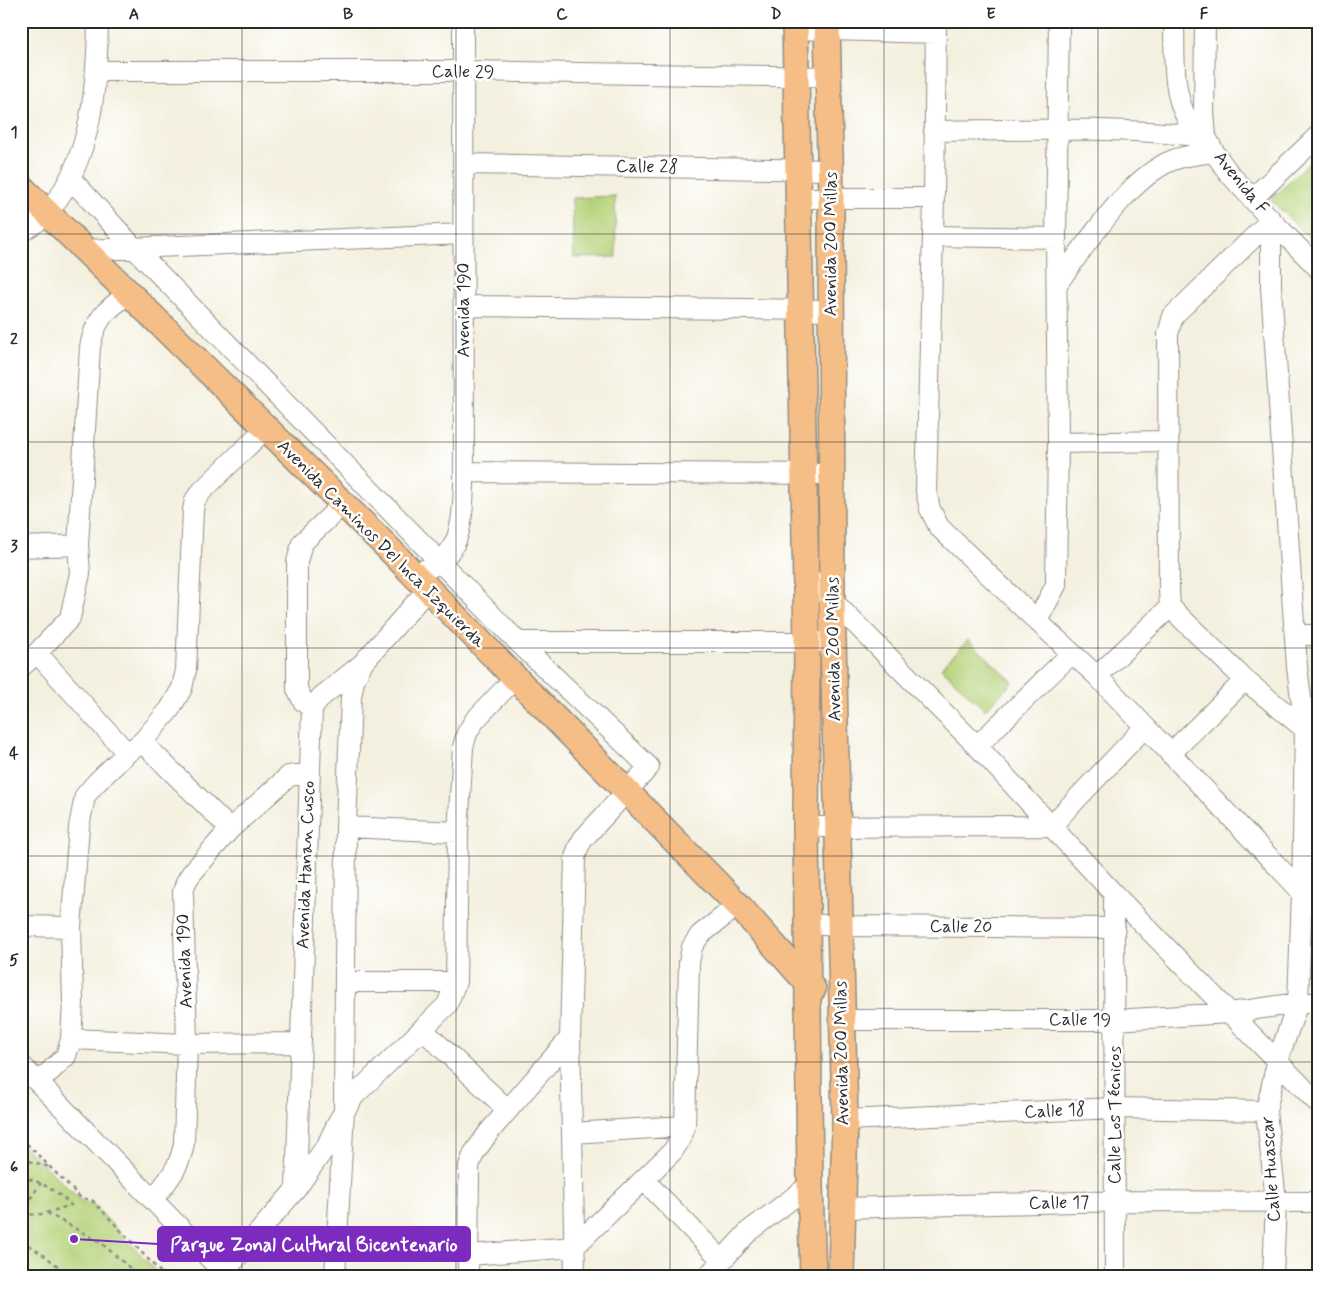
<svg xmlns="http://www.w3.org/2000/svg" width="1339" height="1297" viewBox="0 0 1339 1297" font-family="Mynerve,sans-serif">
	<style>
		.green { fill: #b6d37a; stroke: #707f52 }
		.lines { fill: none; stroke-linecap: round; stroke-linejoin: round }
		.minor-casing { stroke: #908e85; stroke-width: 22 }
		.major-casing { stroke: #908e85; stroke-width: 28 }
		.path { stroke: #908e85; stroke-width: 2.5; stroke-dasharray: 4 4; stroke-linecap: butt }
		.minor { stroke: #fff; stroke-width: 20 }
		.major { stroke: #f6be87; stroke-width: 25 }
		.grid { fill: none; stroke: #2b2b2b; stroke-width: 1; stroke-opacity: 0.55 }
		.labels { text-anchor: middle; dominant-baseline: central; stroke-width: 5; stroke-linejoin: round; paint-order: stroke }
		.street-label { font-size: 18px; fill: #2b2b2b; stroke: #fff }
		.leader { fill: none; stroke: #7b2cbf; stroke-width: 2 }
		.callout-dot { fill: #7b2cbf; stroke: #fff; stroke-width: 2 }
		.callout { fill: #7b2cbf; stroke: #7b2cbf; stroke-width: 2 }
		.callout-label { font-size: 19px; text-anchor: middle; font-weight: bold; fill: #fff }
		.neatline { fill: none; stroke: #2b2b2b; stroke-width: 2 }
		.grid-label { font-size: 16px; text-anchor: middle; font-weight: bold; fill: #2b2b2b }
	</style>
	<rect width="100%" height="100%" fill="#fff"/>
	<filter id="ink" filterUnits="userSpaceOnUse"><feTurbulence type="fractalNoise" baseFrequency=".02" numOctaves="2"/><feDisplacementMap in="SourceGraphic" scale="10" xChannelSelector="R" yChannelSelector="G"/><feConvolveMatrix kernelMatrix="1 2 1 2 8 2 1 2 1" color-interpolation-filters="sRGB"/></filter>
	<filter id="wash" filterUnits="userSpaceOnUse"><feTurbulence type="fractalNoise" baseFrequency=".0096" numOctaves="4" result="noise"/><feDisplacementMap in="SourceGraphic" scale="20" xChannelSelector="R" yChannelSelector="G"/><feGaussianBlur stdDeviation="1.12" result="paint"/><feColorMatrix in="noise" values="0 0 0 0 0 0 0 0 0 0 0 0 0 0 0 0 0 1.4 0 .05"/><feComposite in="paint" operator="in"/></filter>
	<g filter="url(#wash)">
		<rect width="100%" height="100%" fill="#f4f0df"/>
		<path class="green" d="M1318,153V247L1271,200Z
			M615,196L616,257L574,258L572,198Z
			M968,640L1013,682L985,710L941,668Z
			M21,1144L83,1202L92,1203L161,1276H21Z"/>
	</g>
	<g filter="url(#ink)">
		<g class="lines">
			<g class="minor-casing">
				<path id="minor" d="M936,21L934,198L926,491L930,509L939,527L1037,621L1097,676L1302,892
					M1174,21C1175,53 1171,94 1189,122C1192,128 1201,133 1206,137
					M1205,21L1204,112L1206,137L1214,152L1228,172L1271,220L1318,268
					M795,29L936,33
					M97,71H463L829,77
					M934,131C1025,130 1116,126 1206,137
					M463,164L830,170
					M71,179L134,248L518,642L649,767L583,839L578,848L575,858L570,1038L575,1276
					M799,198H934
					M1252,199L1318,136
					M1271,220V287L1297,667L1305,729L1302,892L1298,1003L1277,1062L1266,1111L1276,1201L1273,1276
					M1271,220L1173,316L1168,334L1169,590L1170,607L1245,680L1305,729L1311,728
					M21,232C30,226 42,220 49,211C92,158 97,87 98,21
					M933,236L1056,238
					M85,250L463,234
					M1057,284C1085,246 1129,177 1173,160C1186,155 1200,154 1214,152
					M464,306L832,310
					M1058,443L1168,441
					M464,472L832,474
					M21,547L78,545
					M805,573L977,746L1114,894L1318,1103
					M413,574C461,561 462,528 464,485L463,21
					M1037,621L1056,585L1058,443L1056,238L1059,21
					M1295,635H1318
					M518,642H822
					M37,653L127,753
					M21,667L37,653L70,618L80,573L78,545L90,347C95,319 106,310 128,294
					M1097,676L1170,607
					M312,709L303,701L297,689V562L302,543L343,504
					M142,742L230,829
					M977,746L1072,653
					M1170,754L1245,680
					M346,827L458,832
					M806,827L1051,826L1145,727
					M1114,894L1115,1276
					M808,924L839,926L1115,928
					M21,926L71,927
					M345,982H456
					M841,1020H1115L1229,1013L1298,1003H1318
					M422,1029L508,1110
					M71,1039L187,1044L300,1043
					M21,1065L227,1276
					M39,1082L66,1056L71,1039L73,1003L71,927L79,827L85,796L96,783L127,753L142,742L170,709L182,688L186,670L193,510L195,500L202,491L266,428
					M845,1120L1115,1108L1266,1111
					M572,1133L685,1126
					M644,1180L722,1260
					M296,1189L312,709L321,697L362,664L428,589
					M153,1200C168,1180 180,1168 184,1143L187,1044L183,892L186,882L191,874L230,829L289,776L309,773
					M843,1208L1115,1201L1318,1202
					M469,1255L574,1247L673,1151L681,1138L685,1126L689,963L692,947L700,935L738,905
					M224,1272L296,1189L327,1145L339,1120L354,1096L447,1005L456,982L458,832L463,747L467,733L475,720L515,678
					M335,1276L344,1111L346,827L351,697L354,681L361,666
					M468,1276L469,1166L474,1153L489,1132L570,1038
					M708,1276L749,1231L810,1185"/>
			</g>
			<g class="major-casing">
				<path id="major" d="M795,21L807,642L806,827L810,1185L813,1276
					M827,21L831,197L832,600L845,1120L841,1276
					M21,187L388,548L738,905L813,989"/>
			</g>
			<path class="path" d="M1312,165L1318,171
				M21,1138L81,1198L92,1200L164,1276
				M21,1159L50,1167
				M21,1177C41,1181 57,1191 71,1205L43,1214L21,1215
				M21,1212L41,1183
				M47,1213L100,1242L139,1276
				M21,1235L25,1236L24,1242L45,1256L70,1276"/>
			<use href="#minor" class="minor"/>
			<use href="#major" class="major"/>
		</g>
	</g>
	<path class="grid" d="M242,21V1276M456,21V1276M670,21V1276M884,21V1276M1098,21V1276M21,234H1318M21,442H1318M21,648H1318M21,856H1318M21,1062H1318"/>
	<g class="labels">
		<g class="street-label">
			<text x="463" y="72">Calle 29</text>
			<text transform="translate(647 167) rotate(1)">Calle 28</text>
			<text transform="translate(1241 183) rotate(51)">Avenida F</text>
			<text transform="translate(831 244) rotate(-90)">Avenida 200 Millas</text>
			<text transform="translate(464 310) rotate(-90)">Avenida 190</text>
			<text transform="translate(381 544) rotate(45)">Avenida Caminos Del Inca Izquierda</text>
			<text transform="translate(834 649) rotate(-91)">Avenida 200 Millas</text>
			<text transform="translate(306 865) rotate(-88)">Avenida Hanan Cusco</text>
			<text transform="translate(961 927) rotate(1)">Calle 20</text>
			<text transform="translate(185 961) rotate(-92)">Avenida 190</text>
			<text x="1080" y="1020">Calle 19</text>
			<text transform="translate(842 1053) rotate(-91)">Avenida 200 Millas</text>
			<text transform="translate(1055 1111) rotate(-3)">Calle 18</text>
			<text transform="translate(1115 1115) rotate(-90)">Calle Los Técnicos</text>
			<text transform="translate(1271 1169) rotate(-94)">Calle Huascar</text>
			<text transform="translate(1059 1203) rotate(-1)">Calle 17</text>
		</g>
	</g>
	<path class="leader" d="M74 1239L158 1244"/>
	<circle class="callout-dot" cx="74" cy="1239" r="5"/>
	<rect class="callout" x="158" y="1227" width="312" height="34" rx="5"/>
	<g class="callout-label">
		<text x="314" y="1251">Parque Zonal Cultural Bicentenario</text>
	</g>
	<rect width="1339" height="1297" fill="none" stroke="#fff" stroke-width="55"/>
	<rect x="28" y="28" width="1284" height="1242" class="neatline"/>
	<g class="grid-label">
		<text x="134" y="19">A</text>
		<text x="348" y="19">B</text>
		<text x="562" y="19">C</text>
		<text x="776" y="19">D</text>
		<text x="991" y="19">E</text>
		<text x="1204" y="19">F</text>
		<text x="14" y="137">1</text>
		<text x="14" y="344">2</text>
		<text x="14" y="551">3</text>
		<text x="14" y="758">4</text>
		<text x="14" y="965">5</text>
		<text x="14" y="1172">6</text>
	</g>
</svg>
